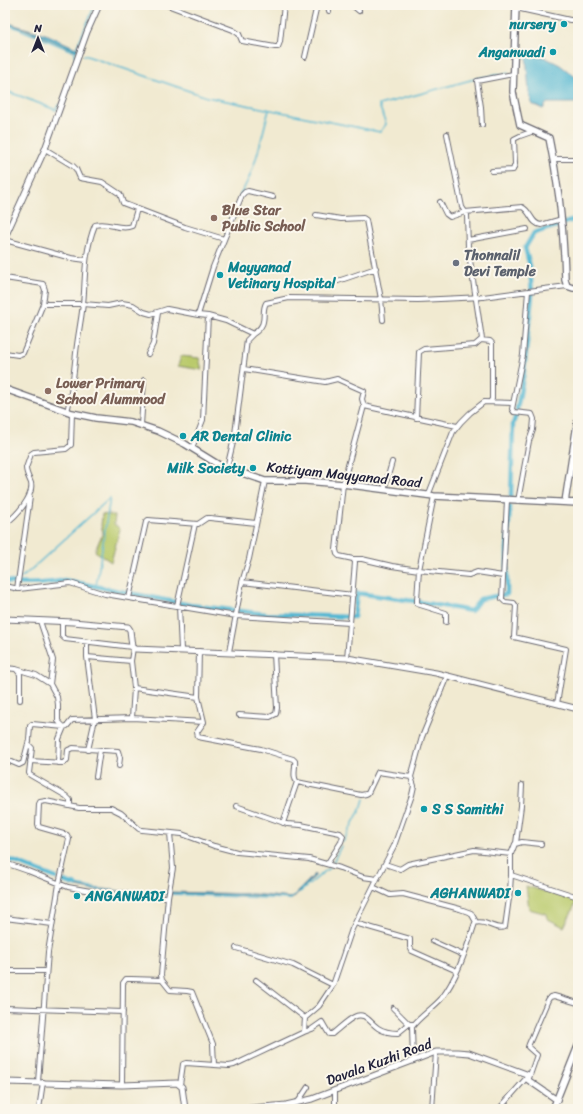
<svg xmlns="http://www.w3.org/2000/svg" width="583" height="1114" viewBox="0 0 583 1114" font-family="Sriracha,sans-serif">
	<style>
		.green { fill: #baca6c; stroke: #6e7654 }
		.water { fill: #54b7d2; stroke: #3b6c86 }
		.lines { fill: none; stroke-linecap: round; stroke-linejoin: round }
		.stream { stroke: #54b7d2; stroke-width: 1.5 }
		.canal { stroke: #54b7d2; stroke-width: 4.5 }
		.minor-casing { stroke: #6a6870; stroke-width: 6 }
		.tertiary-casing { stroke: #6a6870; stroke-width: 7 }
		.secondary-casing { stroke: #6a6870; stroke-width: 8 }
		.minor { stroke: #fff; stroke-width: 4 }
		.tertiary { stroke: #fff; stroke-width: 5 }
		.secondary { stroke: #fff; stroke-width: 5.5 }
		.culture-dot { fill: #0f9aa8; stroke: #fbf7ec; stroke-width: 1.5 }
		.education-dot { fill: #8d6e63; stroke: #fbf7ec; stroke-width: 1.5 }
		.worship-dot { fill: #6b7280; stroke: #fbf7ec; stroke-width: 1.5 }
		.labels { text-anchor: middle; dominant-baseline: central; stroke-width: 4; stroke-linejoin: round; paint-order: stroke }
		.culture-label { font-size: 14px; font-weight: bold; fill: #0d838f; stroke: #fbf7ec; text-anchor: end }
		.education-label { font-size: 14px; font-weight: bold; fill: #785e54; stroke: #fbf7ec; text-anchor: start }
		.worship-label { font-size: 14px; font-weight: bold; fill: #5b616d; stroke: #fbf7ec; text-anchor: start }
		.street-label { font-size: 14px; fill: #22223b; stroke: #fbf7ec }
	</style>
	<rect width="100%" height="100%" fill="#fbf7ec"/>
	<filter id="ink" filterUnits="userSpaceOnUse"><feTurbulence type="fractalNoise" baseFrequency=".025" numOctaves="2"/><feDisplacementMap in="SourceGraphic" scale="8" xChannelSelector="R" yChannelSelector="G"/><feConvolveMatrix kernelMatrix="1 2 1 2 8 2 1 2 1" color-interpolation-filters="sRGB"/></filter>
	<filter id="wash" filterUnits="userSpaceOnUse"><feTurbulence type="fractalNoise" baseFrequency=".012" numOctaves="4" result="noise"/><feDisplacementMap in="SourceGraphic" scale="16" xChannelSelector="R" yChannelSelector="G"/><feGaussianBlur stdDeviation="0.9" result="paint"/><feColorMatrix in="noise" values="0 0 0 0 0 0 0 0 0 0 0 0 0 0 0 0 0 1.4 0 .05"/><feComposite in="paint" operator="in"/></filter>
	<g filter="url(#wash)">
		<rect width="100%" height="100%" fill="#f1ead1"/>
		<path class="green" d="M181,356L199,358L202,370L178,366Z
			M102,514L115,516L114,524L120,529L111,562L95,551L103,532L101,526Z
			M526,886L577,901L564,927L548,919L547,914L529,909Z"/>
		<path class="water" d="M5,22L48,35L78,49L77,51L25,29L5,24Z
			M526,55L544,57L560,65L578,79V97L575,103H547L543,109L532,104L529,92Z
			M315,874L316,875L292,899L255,896L119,892L91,890L72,886L124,891L254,894L291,898Z"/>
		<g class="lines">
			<path class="stream" d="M5,23L73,51
				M84,55L207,97L380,132L386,124L379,105L478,78L508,73
				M75,60V51L95,5
				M5,91L20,96L56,110L58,105
				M240,195C256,170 261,138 269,110
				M20,578L25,575L110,498L96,586
				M13,583L16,581
				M343,842L362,806L364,799
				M333,862L341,846
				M76,885L102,890
				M123,892L166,894
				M300,892L329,868
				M172,894L290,899L292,898"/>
			<path class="canal" d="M565,223L578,218
				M517,409L524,372L532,295L530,266L525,248L534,233L560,225
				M511,496L513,424L516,415
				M5,581C25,586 45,584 64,580L190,605L266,614L354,617L357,593L414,601L471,611L480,599L507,594V549L510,507
				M5,859L13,861L56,878
				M63,881L76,885"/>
		</g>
	</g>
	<g filter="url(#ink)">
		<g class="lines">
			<g class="minor-casing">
				<path id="minor" d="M167,5L233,30L239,34L242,41L275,47H278L280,42L284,5
					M328,5L329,11
					M352,5L359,11
					M516,8L570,20H578
					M305,57L317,5
					M482,125L481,107L477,81L513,74
					M45,149L73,166L76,169L80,178L102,182L120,194L123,203L125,204L185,227L224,239
					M554,159H578
					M492,171L513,170L515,164L514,139L520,136L534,131
					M440,202L446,214L450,217L465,212L522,207C531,211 531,224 541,225L562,219
					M316,215L341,219L363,218L366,220L381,299L383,320
					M5,240L71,258L86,260
					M468,240L527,229
					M5,278L43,284L45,290L43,304H83L108,306L122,303L128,304L133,305L144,312L151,314L167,309L198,315L208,316L226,321L253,334C270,323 260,313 266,303L289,298L418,300L483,297L567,286
					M338,281L376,268
					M198,315L213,267L242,195L245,192L248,191L273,197
					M481,340L490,341L492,343V399L490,402
					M5,353L18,355L23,353L43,304
					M148,354L153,344L158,313
					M244,369L325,382L337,379L364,391L362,399L364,406L457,426
					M67,411C72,395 74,370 76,353C78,333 83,313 84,292C85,270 86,247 95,225C107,221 120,231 132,226L137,209
					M416,418L419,352L424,349L475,345L482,339L468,247L467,215L462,207L447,134
					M141,425L144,380
					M192,448L203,420L208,316
					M227,468L235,434L247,340L253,334
					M384,490L392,462
					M428,496L453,432L461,422L470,413L484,402L513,403
					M434,496L419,570L417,600V604L446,613V622
					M507,500L502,599L505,602L514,603L516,606L514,637L566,649L557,704
					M518,501L529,441L533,430L534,419L532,414L514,412L512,409L523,355L528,291
					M5,524C16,516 34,497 31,483C29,478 26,473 26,468L31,454L34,452L66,449L71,445L72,413
					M353,559H362L392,566L419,570L469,575L477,572L503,576
					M242,582L353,595
					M5,586L19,589L70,583L105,594L236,616L350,623L355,562L353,559L339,556L337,554L336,550L343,484L364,406
					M17,589L30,497
					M129,598L146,522L148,520L198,524L207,518H210L256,523
					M177,606L195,524
					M179,606L181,650
					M40,621L53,660L50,684L57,697L58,705V721L64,727L59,739L58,763
					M62,621V636L65,639L132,647
					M87,642V657L95,719L88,750
					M199,651L198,697L204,722L197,732L198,737L261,749L293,759L295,761C296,767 292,777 297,782L361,795L366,794L368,793L378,772L411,777
					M229,652L242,582L249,559L265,481
					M87,657L131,661
					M347,658L350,623
					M5,668L16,669L20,674V700
					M16,669L36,675L50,684
					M134,688L198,697
					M239,715L270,717L276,714L277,708L274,654
					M132,718L134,688L131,661L133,648
					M29,742L28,744L32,748L29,773L30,775L66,796L70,800V806
					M5,759L19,765L23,763L29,740L30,726L32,724L64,727L67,726L72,720L132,718L204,722
					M30,761L63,763L67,760L68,750L73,748L118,751L120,758L119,766
					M96,777L100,750
					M236,806L287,824L301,825L340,833L343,836L341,842L327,864
					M283,823L297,782
					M516,843L521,806L522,785
					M5,863L28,871L68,887L96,892L103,895L168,897L173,868L170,833
					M385,864L400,869L408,864L474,850L511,854
					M511,875V854L515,844L522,842L541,844
					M373,887L390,895L403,894L460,909L471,913L476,922
					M168,897L161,975L162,980L170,990L187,991L192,992L213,1044L214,1065
					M5,918L52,924
					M355,923L410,939V947L412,951L457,971
					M432,941L463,955
					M236,948L293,965L333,985
					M5,971H46
					M256,980L305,1018
					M5,1008L123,1012
					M393,1008L409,1024
					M304,1032L312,1029L322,1022L329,1034H332C339,1029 346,1021 354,1017C365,1011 370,1023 378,1028C384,1032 391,1033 398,1033L409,1024H414
					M413,1061L412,1027C418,1018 433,1008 441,999C457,979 467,947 475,923C485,919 495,931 505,927L510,891L511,875L578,897
					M529,1078L537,1055L528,1047L529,1044L548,1000L550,997L554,996L578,1003
					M38,1082L48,952L59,884L69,839L67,835L39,827L38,824L39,804L40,802L46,801L79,808H111L121,813L139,829L142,830L182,834L214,846L237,852L309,859L340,868L363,877L377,879L394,846L412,795L414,786L411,777L422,737L447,676
					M122,1085L123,983L126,979H131L162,980
					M180,1085L183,1064L186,1063L229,1066L234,1065L304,1032L305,1018L319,1006L333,985L352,929L377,879
					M298,1102L308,1087
					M39,1109L43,1082
					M335,1109V1091
					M432,1109L436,1052
					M499,1109L529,1075"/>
			</g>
			<g class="tertiary-casing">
				<path id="tertiary" d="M5,237L45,149L87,32L99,5
					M5,619L73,622L128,627L130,630L132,647L135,649L347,658L436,673L578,709
					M5,1082L122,1085L177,1083L182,1087L185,1109
					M242,1109L286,1105L312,1099L436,1052H457L469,1053L529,1075L528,1080L557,1100"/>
			</g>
			<g class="secondary-casing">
				<path id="secondary" d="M516,5L513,92L520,125L549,138C559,185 564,232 565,280L567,286L573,288H578
					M5,389L72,413L96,418L131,422L158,431L185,444L219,465L265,481H305L343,484L434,496L578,503
					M565,502L578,418
					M553,1109L578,1046"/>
			</g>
			<use href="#minor" class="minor"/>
			<use href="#tertiary" class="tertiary"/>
			<use href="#secondary" class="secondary"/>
		</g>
	</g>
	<g class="culture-dot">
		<circle cx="564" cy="24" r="4"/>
		<circle cx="553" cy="52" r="4"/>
		<circle cx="220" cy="275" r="4"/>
		<circle cx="183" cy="436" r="4"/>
		<circle cx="253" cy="468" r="4"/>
		<circle cx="424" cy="809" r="4"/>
		<circle cx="518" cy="893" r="4"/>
		<circle cx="77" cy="896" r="4"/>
	</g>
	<g class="education-dot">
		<circle cx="214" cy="218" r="4"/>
		<circle cx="48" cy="391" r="4"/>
	</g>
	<circle class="worship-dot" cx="456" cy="263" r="4"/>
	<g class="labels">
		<g class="culture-label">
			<text x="556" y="24">nursery</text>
			<text x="545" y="52">Anganwadi</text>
			<text x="228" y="267" text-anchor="start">Mayyanad<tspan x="228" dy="16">Vetinary Hospital</tspan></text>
			<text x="191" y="436" text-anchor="start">AR Dental Clinic</text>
			<text x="245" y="468">Milk Society</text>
			<text x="432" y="809" text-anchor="start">S S Samithi</text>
			<text x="510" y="893">AGHANWADI</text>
			<text x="85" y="896" text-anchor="start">ANGANWADI</text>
		</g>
		<g class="education-label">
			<text x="222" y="210">Blue Star<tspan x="222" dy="16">Public School</tspan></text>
			<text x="56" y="383">Lower Primary<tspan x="56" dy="16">School Alummood</tspan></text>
		</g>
		<g class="worship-label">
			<text x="464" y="255">Thonnalil<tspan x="464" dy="16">Devi Temple</tspan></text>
		</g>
		<g class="street-label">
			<text transform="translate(344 475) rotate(6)">Kottiyam Mayyanad Road</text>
			<text transform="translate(379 1062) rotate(-20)">Davala Kuzhi Road</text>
		</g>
	</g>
	<rect width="583" height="1114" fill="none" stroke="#fbf7ec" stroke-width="20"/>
	<g transform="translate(38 38)" stroke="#fbf7ec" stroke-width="3" paint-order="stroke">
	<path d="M0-3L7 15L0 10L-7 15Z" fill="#22223b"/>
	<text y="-6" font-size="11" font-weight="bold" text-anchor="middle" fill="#22223b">N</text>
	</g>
</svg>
